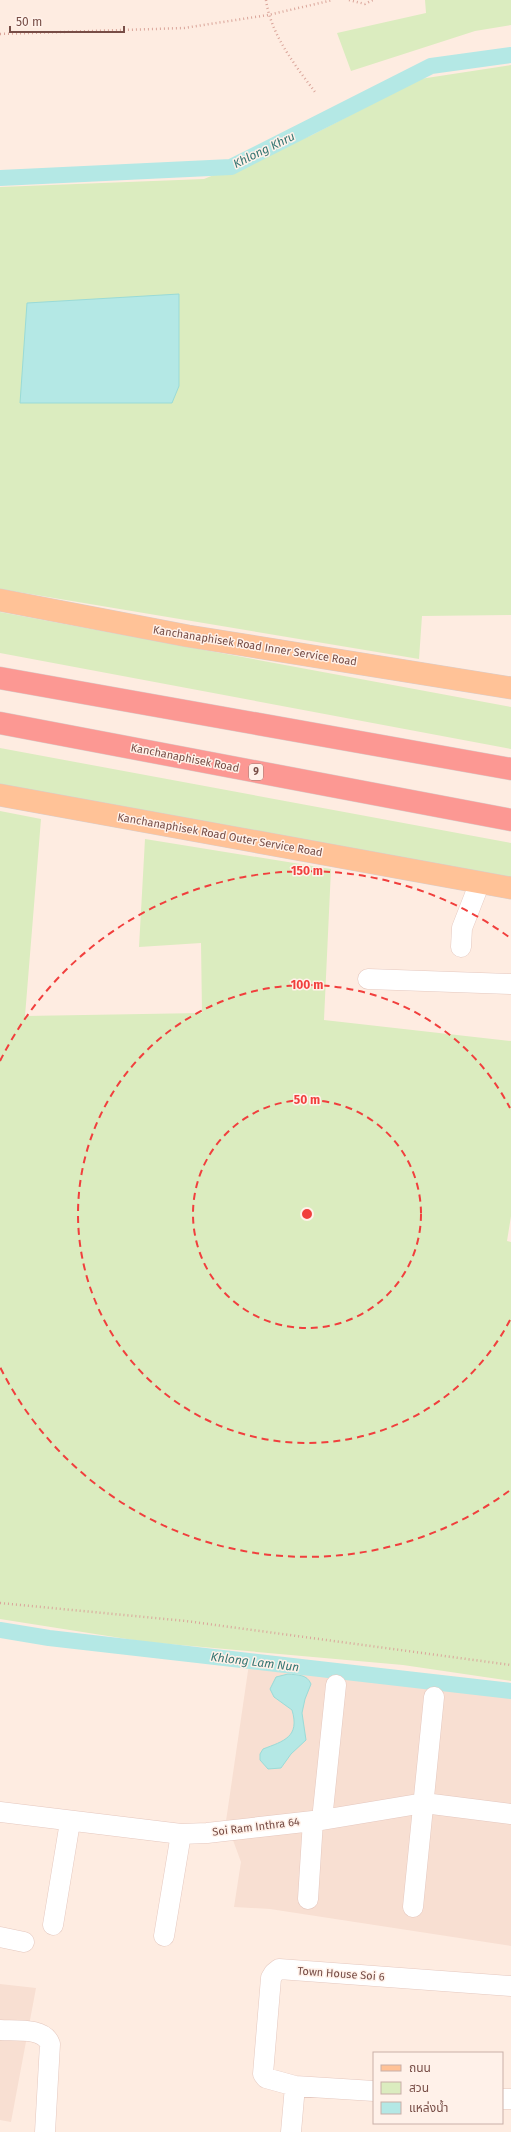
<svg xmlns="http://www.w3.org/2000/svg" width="511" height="2132" viewBox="0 0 511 2132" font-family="'Fira Sans','Noto Sans Thai',sans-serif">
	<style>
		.residential { fill: #f8dfd2 }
		.green { fill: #dbecbf }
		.water { fill: #b4e8e5; stroke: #9adbd7 }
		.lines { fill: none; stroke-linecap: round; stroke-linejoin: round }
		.canal { stroke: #b4e8e5; stroke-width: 16 }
		.minor-casing { stroke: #e5c8bf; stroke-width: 21 }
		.major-casing { stroke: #d9cdcb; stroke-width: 23 }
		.highway-casing { stroke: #d9cdcb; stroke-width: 23 }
		.path { stroke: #daa59a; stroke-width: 2.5; stroke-dasharray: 1 3; stroke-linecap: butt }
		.minor { stroke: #fff; stroke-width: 20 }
		.major { stroke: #ffc297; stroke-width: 22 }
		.highway { stroke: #fc9893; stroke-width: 22 }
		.ring { fill: none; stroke: #f13f3d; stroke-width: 2; stroke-dasharray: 7 5 }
		.labels { text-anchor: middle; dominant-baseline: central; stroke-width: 3; stroke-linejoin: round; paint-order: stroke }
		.shield { fill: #fff1e9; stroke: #a07e77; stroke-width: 1 }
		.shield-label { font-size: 10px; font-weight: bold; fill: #774d46 }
		.street-label { font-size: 11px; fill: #774d46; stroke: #fff1e9 }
		.water-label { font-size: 12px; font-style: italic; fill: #367673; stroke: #fff1e9 }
		.centre { fill: #f13f3d; stroke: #fff1e9; stroke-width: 2 }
		.ring-label { font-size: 12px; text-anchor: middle; font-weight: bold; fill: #f13f3d; stroke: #fff1e9; stroke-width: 3; stroke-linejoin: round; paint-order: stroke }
	</style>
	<rect width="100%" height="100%" fill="#feece1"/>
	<path class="residential" d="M249,1664L419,1680L511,1691V1946L270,1909L234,1907L241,1862L226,1821Z
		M0,1984L36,1988L11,2122L0,2120Z"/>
	<path class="green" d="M425,0H511V25L475,31L351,71L337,33L426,13Z
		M511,65V615L422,616L419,659L0,589V187L204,179L312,135L420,79Z
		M0,612L511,707V749L0,653Z
		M0,748L511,843V883L0,788Z
		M0,811L41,819L25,1016L202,1013L201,943L139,947L145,839L331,869L324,1020L511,1041V1216L507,1241L511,1242V1681L403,1665L146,1642L0,1619Z"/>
	<path class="water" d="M179,294V386L172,403H20L27,303Z
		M288,1674C297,1675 307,1674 311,1684L305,1699L302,1713L306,1740L291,1754L281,1768L268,1769L260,1760V1754L263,1749C284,1741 300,1737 292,1710L274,1697L270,1689L276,1677Z"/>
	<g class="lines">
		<path class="canal" d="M0,178L231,167L431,66L511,55
			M0,1630L49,1638L511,1691"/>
		<g class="minor-casing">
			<path id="minor" d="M461,947L462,928L480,882
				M368,979L511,984
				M0,1812L181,1834L207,1833L322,1820L424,1803L511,1814
				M322,1820L336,1685
				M308,1899L313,1821
				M413,1907L434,1697
				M53,1925L70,1822
				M164,1936L181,1834
				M0,1937L24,1942
				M0,2030C15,2031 44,2027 50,2044L45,2132
				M374,2091L295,2086L266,2078L263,2074L271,1978L274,1973L279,1969L511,1986
				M502,2099H511
				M291,2132L295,2086"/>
		</g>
		<g class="major-casing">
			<path id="major" d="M0,600L188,636L511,688
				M0,795L511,888"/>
		</g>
		<g class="highway-casing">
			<path id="highway" d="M0,678L511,769
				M0,723L511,820"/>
		</g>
		<path class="path" d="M266,0C271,35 295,65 315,92
			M349,0L365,4L373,0
			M0,34L184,28L268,15L333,0
			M0,1603L186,1621L511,1665"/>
		<use href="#minor" class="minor"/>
		<use href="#major" class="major"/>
		<use href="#highway" class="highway"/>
	</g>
	<g class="ring">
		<circle cx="307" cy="1214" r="114"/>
		<path d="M510 1320A229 229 0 1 1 510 1108"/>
		<path d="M509 1491A343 343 0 0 1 0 1367M0 1061A343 343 0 0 1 509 937"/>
	</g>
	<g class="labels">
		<rect class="shield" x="249" y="764" width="14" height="16" rx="3"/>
		<g class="shield-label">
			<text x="256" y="772">9</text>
		</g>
		<g class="street-label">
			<text transform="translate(255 646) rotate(9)">Kanchanaphisek Road Inner Service Road</text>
			<text transform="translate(185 758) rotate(11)">Kanchanaphisek Road</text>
			<text transform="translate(220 835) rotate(10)">Kanchanaphisek Road Outer Service Road</text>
			<text transform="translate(256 1827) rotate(-7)">Soi Ram Inthra 64</text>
			<text transform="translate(341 1974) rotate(4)">Town House Soi 6</text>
		</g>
		<g class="water-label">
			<text transform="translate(264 150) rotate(-26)">Khlong Khru</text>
			<text transform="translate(255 1662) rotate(7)">Khlong Lam Nun</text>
		</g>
	</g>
	<circle cx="307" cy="1214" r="6" class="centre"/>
	<g class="ring-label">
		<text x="307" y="875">150 m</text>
		<text x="307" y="989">100 m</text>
		<text x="307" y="1104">50 m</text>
	</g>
	<rect x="373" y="2052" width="130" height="72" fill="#fff1e9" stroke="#c9afa8"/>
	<rect x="381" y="2065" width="20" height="6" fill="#ffc297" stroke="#c9afa8"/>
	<text x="409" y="2072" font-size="12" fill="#774d46">ถนน</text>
	<rect x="381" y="2082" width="20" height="12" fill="#dbecbf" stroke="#c9afa8"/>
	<text x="409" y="2092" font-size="12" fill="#774d46">สวน</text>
	<rect x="381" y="2102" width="20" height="12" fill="#b4e8e5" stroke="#c9afa8"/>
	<text x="409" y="2112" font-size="12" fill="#774d46">แหล่งน้ำ</text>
	<path d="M10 26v6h114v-6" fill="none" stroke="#774d46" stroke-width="2"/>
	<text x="16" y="26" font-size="12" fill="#774d46" stroke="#fff1e9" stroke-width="3" paint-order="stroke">50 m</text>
</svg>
